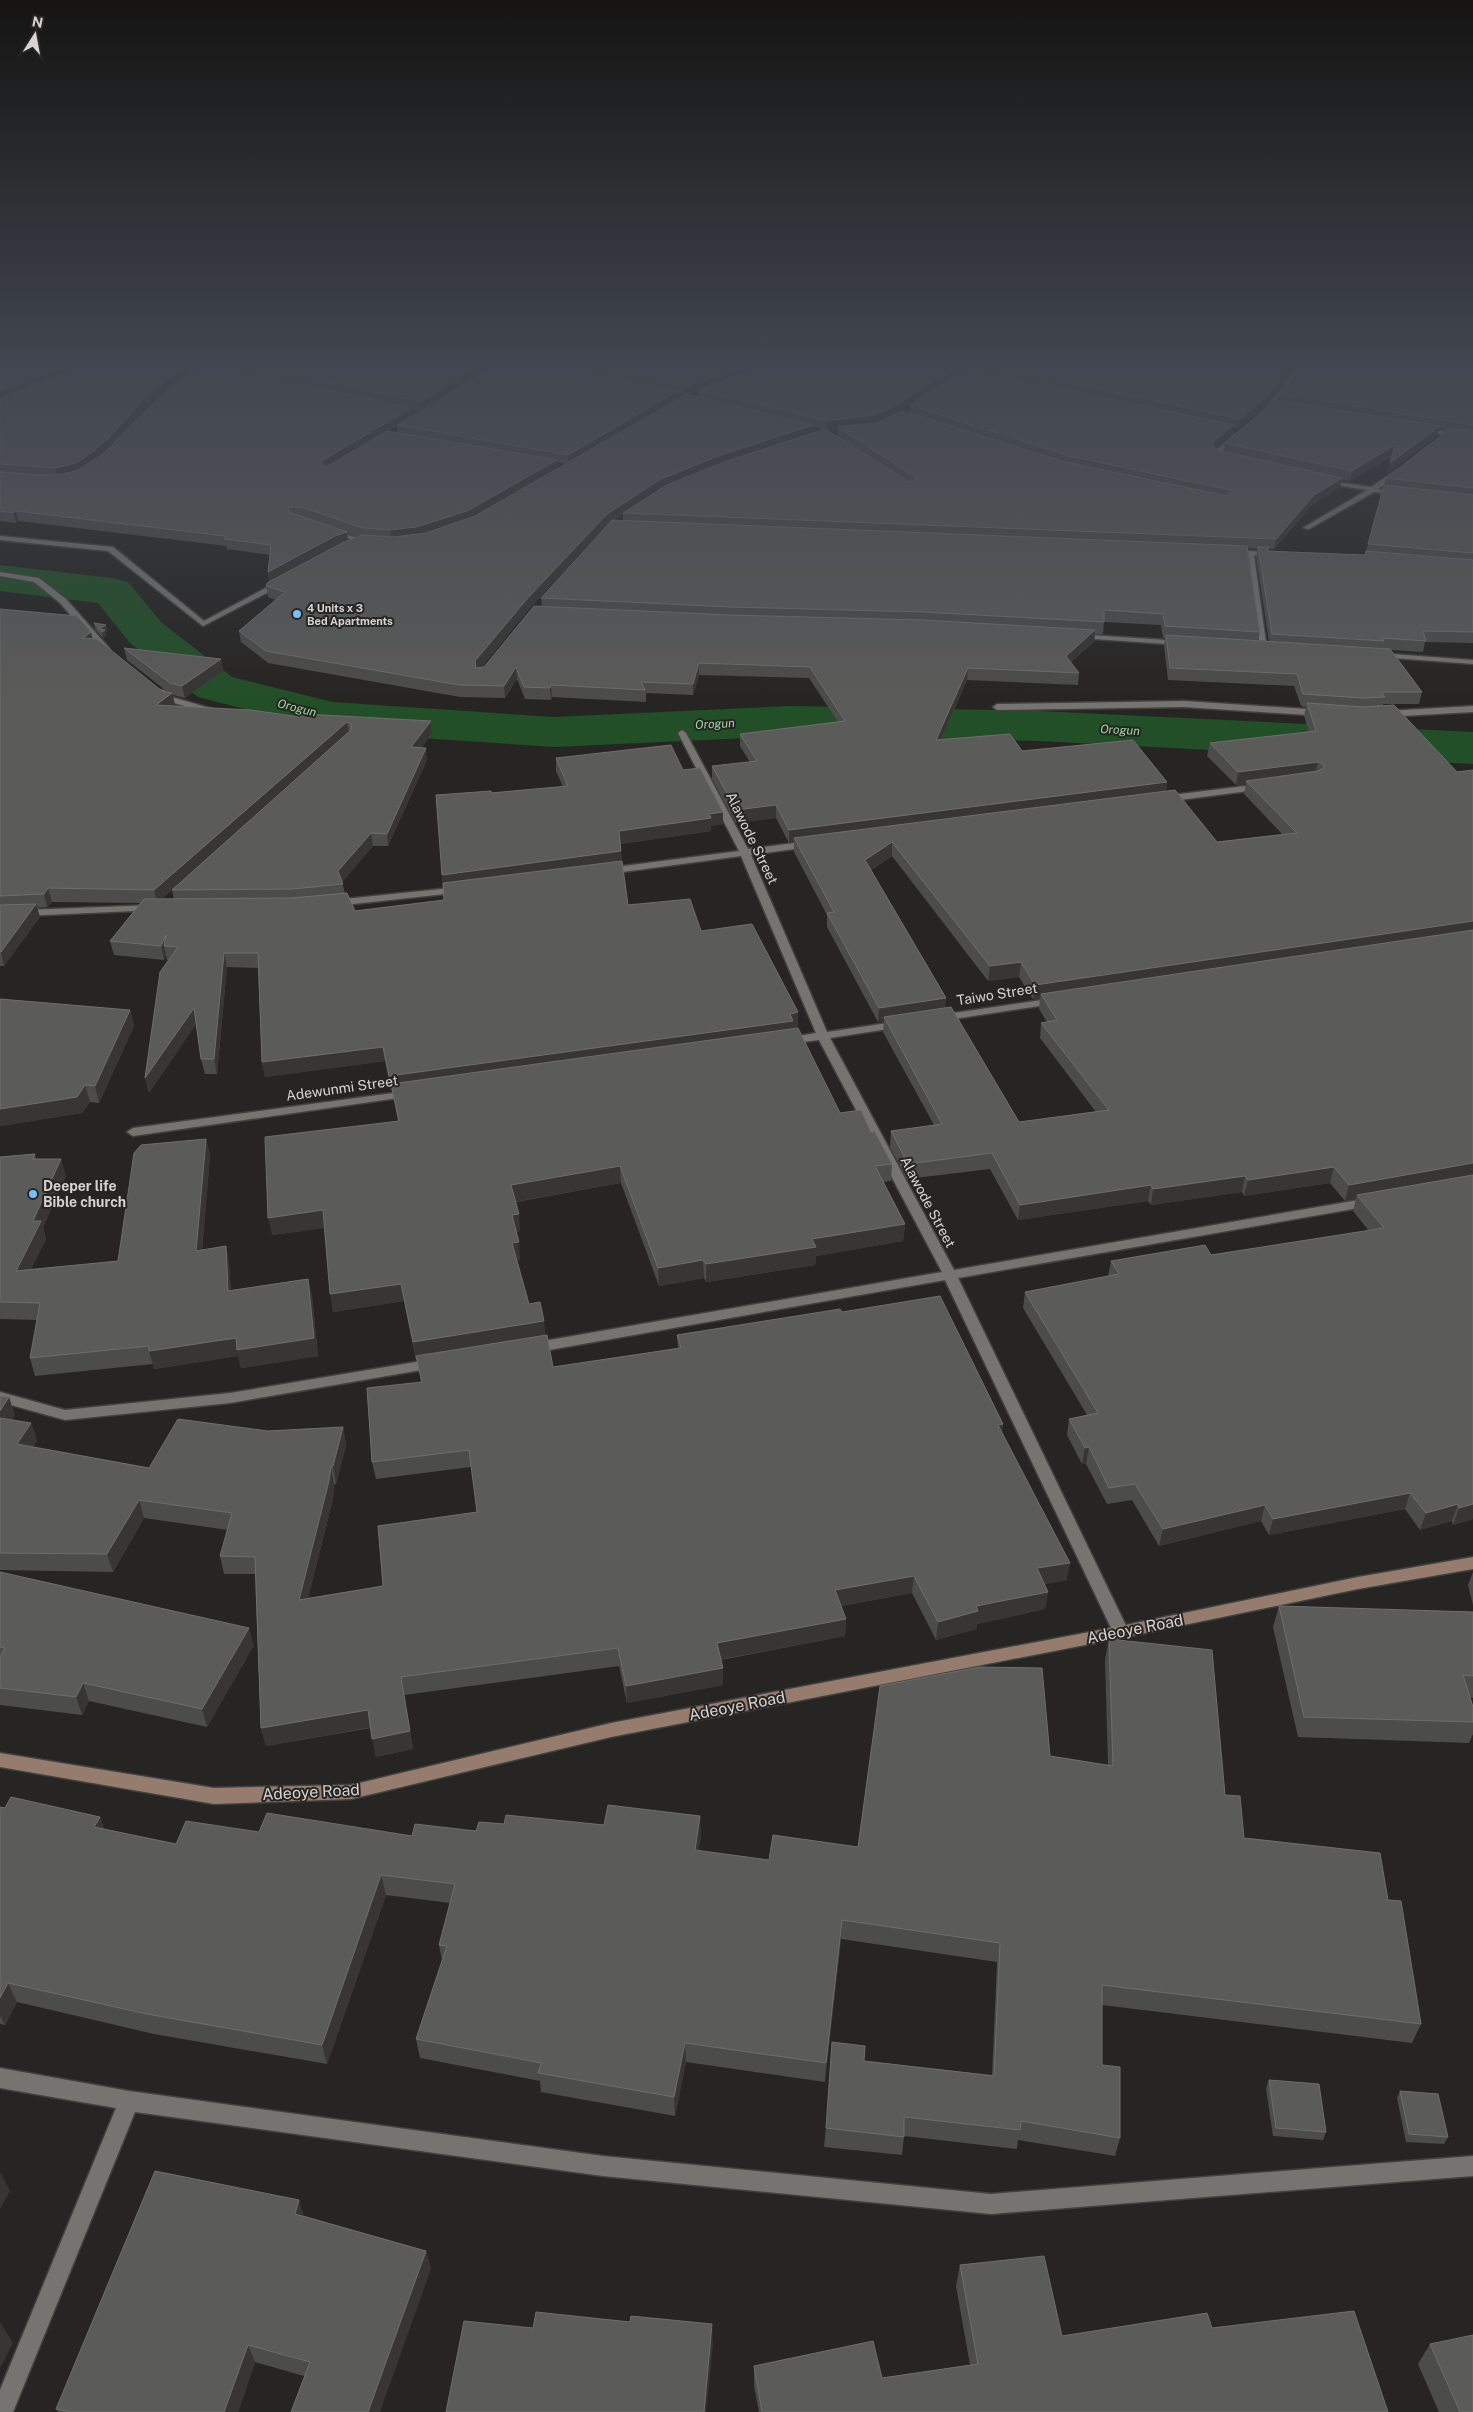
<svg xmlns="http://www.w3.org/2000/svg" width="1473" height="2412" viewBox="0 0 1473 2412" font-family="'Public Sans',sans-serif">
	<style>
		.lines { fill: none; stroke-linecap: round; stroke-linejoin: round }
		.river { fill: #234f28; fill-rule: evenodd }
		.street-casing { stroke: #43413f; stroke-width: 3 }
		.secondary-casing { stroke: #43413f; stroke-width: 3 }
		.street { fill: #757471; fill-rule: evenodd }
		.secondary { fill: #967c6e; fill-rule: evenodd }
		.wall { fill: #4c4c4a; fill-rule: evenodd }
		.shaded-wall { fill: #373634 }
		.building { fill: #5b5b59; stroke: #6e6e6c }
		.poi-dot { fill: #7bbef8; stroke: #272523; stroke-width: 2 }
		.labels { text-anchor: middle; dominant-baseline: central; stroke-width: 4; stroke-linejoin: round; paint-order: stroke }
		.far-poi-label { font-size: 11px; font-weight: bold; fill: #d5d4d2; stroke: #272523; text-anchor: start }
		.far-water-label { font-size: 12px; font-style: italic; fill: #97db9c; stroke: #272523 }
		.street-label { font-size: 14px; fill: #d5d4d2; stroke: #272523 }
		.poi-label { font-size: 14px; font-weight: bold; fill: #d5d4d2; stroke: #272523; text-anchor: start }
		.near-street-label { font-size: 16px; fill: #d5d4d2; stroke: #272523 }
	</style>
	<rect width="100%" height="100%" fill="#272523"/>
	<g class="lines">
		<path class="river" d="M0,565L112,578L128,582L162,623L232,677L333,702L554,717L790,706L1039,711L1473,732V764L1039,741L790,736L554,747L333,732L198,697L130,643L98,603L0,591Z"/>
		<g class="street-casing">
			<path id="street" d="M210,362H217L197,375H193V373Z
				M986,362H993L962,379L957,378Z
				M1307,362H1313L1296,376L1267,412H1263L1292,374Z
				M1421,428L1473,435V439L1419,431Z
				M1235,434L1240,435L1219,454L1227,458V460L1213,455V453Z
				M1397,470L1402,471L1378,489L1400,493V495L1374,492L1309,529L1303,528L1367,490L1325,483L1323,482V480L1371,487Z
				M329,531H333L374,542L367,544L329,533Z
				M0,536L113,547L204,621L279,581L286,583L203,626L108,551L0,540Z
				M1229,550L1274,552L1278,554L1274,556L1254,555L1267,650L1260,648L1247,555L1229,554Z
				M0,572L39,578L66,599L110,649V653H104L60,603L34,582L0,576Z
				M1076,634L1181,641L1185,643L1181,645L1079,638L1075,636Z
				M1378,653L1473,660V664L1381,657L1377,655Z
				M158,690H164L172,697L223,712L219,715L166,701L158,694Z
				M1184,701L1322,710L1326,713L1322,716L1184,707L997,710L993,707L997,704Z
				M1473,706V712L1385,717L1381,714L1385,711Z
				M682,730L686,733L748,849L809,841L814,844L809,847L751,855L827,1032L901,1021L907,1024L901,1027L830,1038L954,1270L1370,1198L1376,1202L1370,1206L958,1278L1129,1632L1127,1637L1121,1638L1115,1637L1113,1632L945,1280L532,1353L527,1351L525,1348L527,1345L532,1343L942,1272L819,1040L787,1044L781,1041L787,1038L816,1033L741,856L608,874L603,871L608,868L739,851L678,733Z
				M1261,784L1264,785V789L1164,802L1159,799L1164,796Z
				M460,887L464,888V892L335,906L330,903L335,900Z
				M153,905L157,906V910L0,917V911Z
				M1056,998L1061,1001L1060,1003L940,1021L935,1018L940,1015Z
				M408,1091L414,1094L412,1096L133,1136L127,1132L133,1128Z
				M434,1359L439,1361L441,1364L439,1367L230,1403L65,1420L0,1402V1392L65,1410L230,1393Z
				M0,2068L129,2091L603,2156L991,2194L1473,2156V2176L991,2214L603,2176L135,2112L13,2412H0V2390L116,2108L0,2088Z"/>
		</g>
		<g class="secondary-casing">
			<path id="secondary" d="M1473,1557V1569L1358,1589L1121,1638L611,1737L351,1799L214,1804L0,1767V1753L214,1788L351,1785L611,1723L1121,1626L1358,1577Z"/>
		</g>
		<use href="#street" class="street"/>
		<use href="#secondary" class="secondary"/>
	</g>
	<path class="wall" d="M0,362H208L205,364L214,366L213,362H1304L1293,371L1288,370L1287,377L1269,403L1238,428L1233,427L1232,434L1215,448L1220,451L1223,452L1225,443L1280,400L1281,394L1307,362H1473V643L1425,642L1423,652L1391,650L1422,692L1419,704H1383V706L1473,1519L1453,1525L1452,1521L1420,1530L1405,1509L1269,1535L1261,1521L1159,1546L1132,1500L1107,1504L1086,1464H1082L1067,1435L1069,1419L1087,1415L1023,1308L1025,1292L1108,1276L1111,1261L1211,1255L1369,1231L1353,1211L1356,1199L1345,1201L1330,1183L1244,1196L1242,1192L1151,1205L1148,1201L1018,1220L990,1169L907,1179L890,1147L891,1131L934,1125L883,1032L884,1022H878L827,927V915L794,852V842L789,843L776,818L736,823L712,779V766L750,762L740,746V734L838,722L809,678L699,675L693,695L646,693V702L552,697L551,700L525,699L517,679L505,698L460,697L268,663L241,642L239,631L276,600L268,597L266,586L269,581L268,572L270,555L227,549L226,546L19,521L16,523L0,521ZM980,363L979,371L947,381ZM488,371L450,394L483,373ZM182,380L121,435L154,399ZM698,391V396L690,394ZM676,394L684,396L676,400ZM921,396L910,405V413L901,412L915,399ZM411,409L421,411L412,416ZM397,426L398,433L389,431L393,428ZM813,427L823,429L812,433ZM838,429L837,436L827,430ZM1439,429L1447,430L1386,478L1365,555L1268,551L1269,549H1274L1312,505L1340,487L1342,480L1350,481L1392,456L1388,473L1437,435ZM557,462L566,464L558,468ZM623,514V521L614,520ZM611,522L541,598L542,606L484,667L481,668L528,610L607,524ZM347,533L359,537L348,541ZM1248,548L1258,549L1256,557L1269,641L1258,640L1260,632ZM1104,622L1161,625L1163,638H1165L1164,646L1168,680L1294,686L1301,706L1306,707L1304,716L1309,732L1210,743L1207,756L1236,785L1246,784L1244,794L1282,834L1217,842L1166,791L1167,782L1022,751L941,740L967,680L1078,685L1079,673L1071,662L1094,642L1095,634H1103ZM892,856L988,981L1019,977L1033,999L1040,998L1039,1009L1047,1022L1041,1023L1040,1038L1096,1112L1019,1122L945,1008L946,998L871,870Z
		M0,609L93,639L162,691L169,693L127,660L124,648L221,659L223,671L185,698L173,695L175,705L174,706L300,717L431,721L432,733L421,748L427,760L388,846H373L342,882L345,893L355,911L444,900L442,875L491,793L563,787L556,771V758L683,770L723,812V824L711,826V831L620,844L622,861L628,905L701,931L798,1027L793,1028V1029L840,1113L871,1132L892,1164L891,1181L883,1182L905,1224L903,1241L816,1256L815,1265L706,1282L704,1278L659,1286L621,1183L516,1202L520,1231L516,1232L520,1260H517L529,1304L545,1335L553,1367L678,1348L677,1335L842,1312L1003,1424L1002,1433L1067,1580L1045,1584L1048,1592L1045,1609L977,1624L976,1629L936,1640L912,1593L841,1606L846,1619L845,1636L721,1660L723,1685L627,1703L619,1666L404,1695L413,1749L376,1757L371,1728L266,1746L261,1728L255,1574H224L220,1556L228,1530L144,1518L113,1572L0,1570V1396L15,1415L12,1420L31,1423L37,1441L33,1447L149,1468L268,1431L343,1427L346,1445L336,1484L334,1485L333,1499L308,1598L383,1586L477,1512L471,1467L376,1479L372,1462L421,1382L417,1360H416L404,1301L333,1312L324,1228L272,1235L398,1121L392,1090L391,1091L385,1061L265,1077L262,1062L258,968L227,967L217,1074H205L201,1059L196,1024L149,1093L145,1078L169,960H167L166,955L164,960L114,955L110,941L141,903L52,902L47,907L37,908L40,917L4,966H0ZM172,890L174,899H162Z
		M94,623L106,625L107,631L105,632L106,636L103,638L95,629Z
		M130,1010L134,1026L99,1103L90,1102L82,1113L0,1126Z
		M206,1139L210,1156L202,1250L226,1246L229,1264L231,1290L308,1279L312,1296L318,1356L241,1368L238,1356L154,1369L153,1364L35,1376L30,1358L37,1320L0,1319V1157L35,1154L36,1159L66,1176L43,1227L46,1239L31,1269L118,1261Z
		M0,1572L254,1645L207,1727L89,1701L82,1715L0,1705Z
		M1473,1572V1605L1468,1585Z
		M1279,1606L1473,1612V1698L1470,1697L1473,1707V1734L1469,1743L1298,1737L1273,1627Z
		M1109,1639L1225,1795L1244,1838L1388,1900L1421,2024L1412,2043L1102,2005V2065L1120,2138L1115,2156L1018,2140L1017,2149L904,2136L902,2155L824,2147L826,2128L864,2061L992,2075L997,1962L841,1939L825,2082L686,2062L675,2116L541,2092L540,2081L420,2058L416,2039L442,1961L439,1945L450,1903L386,1895L327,2064L154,2034L17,2002L5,2025L0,2024V1807L100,1817L104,1829L176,1844L259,1832L412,1836L476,1831L504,1824L701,1836L698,1851L769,1860L858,1847L1050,1756L1108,1765L1105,1660Z
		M1269,2080L1326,2132L1323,2140L1273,2136L1266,2088Z
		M1400,2091L1448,2137L1444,2144L1406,2142L1397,2098Z
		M305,2216L426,2251L431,2269L304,2376L255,2362L238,2412H58L56,2409Z
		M960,2265L1062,2336L1212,2328L1388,2412H759L754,2386V2366L882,2378L970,2365L956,2286Z
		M1430,2344L1473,2412H1439L1418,2364Z"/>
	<path class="shaded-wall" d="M76,362H100L0,400V391Z
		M194,362H208L154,399L110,448L89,466L57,477L55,468L152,390Z
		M488,362H509L483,373L422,411L421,402L482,364Z
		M755,362H778L698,390V391L686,396V387Z
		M968,362H983L915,399L899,413L874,424L838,427V429L826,430V421Z
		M1294,362H1304L1293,371Z
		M1288,369L1287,377L1269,403L1238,428L1240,419Z
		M676,392V401L569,464L568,455Z
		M411,408L412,417L323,470L322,461Z
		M813,425L812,434L623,513V514L607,524L528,610L477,673V679L475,661L527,599L607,514L661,479L721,455Z
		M1233,425L1232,434L1212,452L1213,442Z
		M1440,426L1437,435L1388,473L1390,463Z
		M1395,445L1393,455L1350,481L1352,471Z
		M557,460L558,470L468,521L417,537L391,540L390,530Z
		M1342,478L1340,487L1312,505L1274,549L1276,539L1314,495Z
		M16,511L19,521L16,523L13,513Z
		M347,532L348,542L270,583L268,572L335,536Z
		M106,625L107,631L105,632L106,636L103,638L102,632L99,629Z
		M1095,630L1094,642L1064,668L1066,656Z
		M91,632L94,644L83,638Z
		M221,659L223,671L185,698L182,686Z
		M699,663V675L693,695V684Z
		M516,667L517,679L505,698L504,686Z
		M968,668L967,680L935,753L936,740Z
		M551,685L552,697L551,700L550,688Z
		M172,693L175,705L158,717L156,705Z
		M431,721L432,733L412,759L411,747Z
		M347,722L349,734L157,903L154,890Z
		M426,748L427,760L388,846L387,834Z
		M1318,762L1315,775L1246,781V784L1236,785L1238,772Z
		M1167,782L1165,794L794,838V842L789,843V830Z
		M776,805V818L736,823V810Z
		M723,812V824L711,826V831L620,844L619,831L709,814Z
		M371,833L373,846L340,884L338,871Z
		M892,842V856L864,874L865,860Z
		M621,851L622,864L444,888L442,875Z
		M48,888L52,902L47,907L44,894Z
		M36,904L40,917L4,966L1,952Z
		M1473,921V935L1041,994L1040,998L1033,999L1035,985Z
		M166,935L164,946L166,955L164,960L161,946Z
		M224,953L227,967L217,1074L214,1059Z
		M1021,962L1019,977L988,981L990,966Z
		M946,998L944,1013L884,1017V1022H878L879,1008Z
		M194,1008L197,1023L149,1093L145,1078Z
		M130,1010L134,1026L99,1103L95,1086Z
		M798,1012V1027L793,1028V1035L391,1084L392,1090L391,1091L389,1076Z
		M383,1047L385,1061L265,1077L262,1062Z
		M85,1085L90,1102L82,1113L0,1126V1109Z
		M206,1139L210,1156L200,1268L196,1251Z
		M61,1159L66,1176L43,1227L46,1239L21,1288L16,1271L33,1221Z
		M1473,1163V1177L1357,1195L1356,1199L1345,1201L1349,1185Z
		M620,1166L621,1183L513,1202L511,1185Z
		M1334,1167L1330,1183L1244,1196L1248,1180Z
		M1245,1176L1242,1192L1151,1205L1153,1189Z
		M1151,1185L1148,1201L1018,1220L1020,1205Z
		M323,1210L326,1228L272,1235L268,1218Z
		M519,1214L520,1231L513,1233L512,1215Z
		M905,1224L903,1241L816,1256L815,1265L706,1282V1264L812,1239Z
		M519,1242L520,1260L514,1261L512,1243Z
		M226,1246L229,1264L232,1308L228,1291Z
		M703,1260L704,1278L659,1286L658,1268Z
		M308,1279L312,1296L318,1356L241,1368L238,1356L154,1369L149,1351L236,1338Z
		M401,1284L404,1301L333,1312L330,1294Z
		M544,1321L546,1339L416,1360L413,1342Z
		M9,1397L15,1415L2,1436L0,1429V1411Z
		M31,1423L37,1441L23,1462L17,1444Z
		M1003,1424L1001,1442L998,1425Z
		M343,1427L346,1445L336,1484L333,1466Z
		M1089,1447L1086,1464H1082L1085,1448Z
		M331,1467L334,1485L333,1499L303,1618L299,1600Z
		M1410,1493L1405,1509L1269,1535L1273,1519Z
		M139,1500L144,1518L113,1572L107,1554Z
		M1458,1504L1452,1521L1420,1530L1426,1513Z
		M1473,1504V1519L1453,1525L1459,1508Z
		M1265,1505L1261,1521L1159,1546L1163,1529Z
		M1070,1563L1067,1580L1035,1586L1037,1568Z
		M914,1576L912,1593L834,1607L835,1590Z
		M1048,1592L1045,1609L977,1624L976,1629L936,1640L938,1622L976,1606Z
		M846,1619L845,1636L717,1660V1643Z
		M249,1628L254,1645L207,1727L202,1709Z
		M723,1668V1685L627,1703L626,1686Z
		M83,1683L89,1701L82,1715L76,1697Z
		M404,1695L413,1749L376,1757L372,1739Z
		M368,1710L372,1727L266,1746L261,1728Z
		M700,1816L701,1836L695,1870V1850Z
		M100,1817L107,1837L94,1827Z
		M381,1875L386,1895L327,2064L322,2045Z
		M842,1920L841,1939L825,2082L826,2063Z
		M8,1983L17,2002L5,2025L0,2016V1998Z
		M685,2043L686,2062L675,2116L674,2097Z
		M0,2172L10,2191L0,2209Z
		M299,2200L305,2219L295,2214Z
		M426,2251L431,2269L380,2412H368Z
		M0,2322L13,2343L0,2368Z
		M712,2324L713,2345L706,2412H704Z
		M248,2345L255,2362L238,2412H224Z"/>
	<path class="building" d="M0,362H76L0,391Z
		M92,362H194L152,390L108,439L87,456L76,463L55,468L0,464V398Z
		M232,362H488L482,364L421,402Z
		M504,362H556L676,392L568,455L397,425L499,364Z
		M581,362H755L686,387Z
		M774,362H968L916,391L899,404L875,415L826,421L698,390Z
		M983,362H1258L1288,369L1270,394L1240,419L980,364Z
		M1307,362H1464L1473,363V425L1281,394L1299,369Z
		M204,363L411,408L322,461L323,466H328L387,431L557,460L467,511L416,527L390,530L362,528L305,508L288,507L289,512L347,532L335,536L268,572L271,545L225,539V536L16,511L13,513L0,511V472L38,475L63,474L78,470L103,454L159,397Z
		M970,369L1233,425L1213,442V447L1220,451L1342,478L1314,495L1276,539L623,513L667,485L727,461L825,429L909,482H914L915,477L838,427L877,423L903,411L1065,462L1227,496L1232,492L1231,490L1069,456L910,405L922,396Z
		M687,394L813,425L721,455L661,479L607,514L527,599L475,661L476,668L484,667L534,606L730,615L923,620L1095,630L1066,656L1079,673L968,668L936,740L1010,734L1022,751L1133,740L1167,782L789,830L776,805L736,810L712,766L757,761L740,734L845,721L810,667L699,663L693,684L641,682L645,690L551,685L550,688L524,687L516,667L504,686L459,685L266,651L239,631L285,592L266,586L267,583L342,543L362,535L394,537L426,533L475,516Z
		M1275,400L1440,426L1390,463L1395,445L1352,471L1225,443Z
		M1451,428L1473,431V488L1386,478Z
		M1384,485L1473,495V553L1368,544Z
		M612,520L1247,546L1260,632L1165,626L1163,614L1104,610V622L923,612L730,607L541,598Z
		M1258,547H1269L1266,551L1365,555L1366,551L1473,560V632L1423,631L1426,641L1381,638L1384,641L1272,634Z
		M0,609L77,616L91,632L83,638L97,639L162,691L172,693L156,705L251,710L300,717L305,714L431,721L411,747L426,748L387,834L371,833L338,871L343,884L292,889L172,890L351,730V724L347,722L154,890L48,888L44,894L0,896Z
		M94,623L106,625L99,629L105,630L102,632Z
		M1166,635L1390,649L1422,692H1381L1385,697L1363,698L1303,694L1297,674L1170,668Z
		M124,648L221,659L182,686L170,683Z
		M1307,703L1363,707L1394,705L1457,772L1473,770V921L1035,985L1021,962L990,966L892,842L865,860L946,998L879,1008L827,913L834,912L794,838L1175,790L1217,842L1297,833L1246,781L1318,771L1324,768V765L1318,762L1238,772L1210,743L1316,731Z
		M671,745L683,770L700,768L723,812L709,814L711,818L619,831L621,851L442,875L436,795L491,791V793L568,786L556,758Z
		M622,861L628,905L690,899L701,931L752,924L798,1012L790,1014L793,1021L389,1076L383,1047L262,1062L258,953H224L214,1059H201L194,1008L145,1078L160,972L178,947L164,946L166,935L161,946L110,941L144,899L292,898L347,893L355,911L444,900L443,883Z
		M36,904L1,952H0V905Z
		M1473,930V1163L1349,1185L1334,1167L1248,1180L1245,1176L1153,1189L1151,1185L1020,1205L992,1153L908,1164L891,1131L942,1124L884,1017L951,1007L1019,1122L1109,1110L1041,1023L1057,1020L1041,994Z
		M0,999L130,1010L95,1086L85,1085L77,1097L0,1109Z
		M798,1028L840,1113L861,1110L871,1132H875L892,1164L875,1166L905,1224L812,1239L816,1247L706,1264L703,1260L658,1268L620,1166L511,1185L519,1214L512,1215L519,1242L512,1243L529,1304L540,1302L544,1321L413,1342L401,1284L330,1294L323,1210L268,1218L265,1137L399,1121L391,1084Z
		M206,1139L196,1251L226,1246L228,1291L308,1279L314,1338L237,1350L236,1338L149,1351V1346L30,1358L40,1303L0,1302V1157L35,1154L32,1159H61L33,1221H41L16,1271L118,1261L134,1153L141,1145Z
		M1473,1175V1504L1459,1508L1458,1504L1426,1513L1410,1493L1273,1519L1265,1505L1163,1529L1135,1484L1109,1488L1089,1447L1085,1448L1069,1419L1098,1413L1025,1292L1119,1274L1111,1261L1205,1245L1211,1255L1384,1228L1357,1195Z
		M940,1296L1003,1424L998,1425L1070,1563L1037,1568L1048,1592L976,1606L978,1611L938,1622L914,1576L835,1590L846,1619L717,1643L723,1668L626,1686L618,1648L401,1677L410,1731L372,1739L368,1710L261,1728L255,1557L220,1556L232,1513L139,1500L107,1554L0,1553V1418L31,1423L17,1444L149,1468L178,1419L268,1431L343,1427L333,1466L331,1467L329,1481L299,1600L383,1586L378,1526L477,1512L469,1450L372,1462L367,1388L422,1382L416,1356L547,1335L553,1367L681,1348L677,1335L840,1309L842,1312Z
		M0,1396L9,1397L0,1411Z
		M0,1572L249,1628L202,1709L83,1683L76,1697L0,1688V1657L5,1648L0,1647Z
		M1279,1606L1473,1612V1676L1463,1675L1473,1707V1722L1304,1717Z
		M1109,1639L1212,1650L1225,1795L1240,1796L1244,1838L1380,1853L1388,1900L1401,1901L1421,2024L1102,1985V2065L1120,2067V2138L1021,2121L1020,2130L904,2117V2137L826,2128L832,2042L865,2046L864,2061L994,2076L1000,1943L842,1920L826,2063L685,2043L674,2097L538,2073L541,2063L416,2039L447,1946L439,1945L455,1884L381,1875L322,2045L147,2014L8,1983L0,1998V1807L5,1808L11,1797L100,1817L94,1827L176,1844L186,1821L259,1832L267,1813L412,1836L415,1824L476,1831L479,1822L504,1824L506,1815L604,1825L608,1805L700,1816L695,1850L769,1860L773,1835L858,1847L880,1686L980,1667L1042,1668L1050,1756L1113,1766Z
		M1269,2080L1319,2084L1326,2132L1276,2128Z
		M1400,2091L1438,2094L1448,2137L1409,2134Z
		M155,2171L299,2200L295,2214L426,2251L368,2412H291L310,2362L248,2345L224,2412H71L56,2409Z
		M1044,2256L1062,2336L1207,2313L1212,2328L1354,2311L1388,2412H762L754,2366L873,2341L882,2378L978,2364L960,2265Z
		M536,2312L630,2322L631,2316L712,2324L704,2412H446L464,2321L533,2328Z
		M1473,2335V2412H1460L1430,2344Z"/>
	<linearGradient id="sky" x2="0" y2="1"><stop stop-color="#151413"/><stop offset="0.52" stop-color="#414650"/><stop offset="1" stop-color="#414650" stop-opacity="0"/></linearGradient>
	<rect width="1473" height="699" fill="url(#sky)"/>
	<g class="poi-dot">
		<circle cx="297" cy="614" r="5"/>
		<circle cx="33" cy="1194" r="5"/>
	</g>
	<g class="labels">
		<g class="far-poi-label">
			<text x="307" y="608">4 Units x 3<tspan x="307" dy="13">Bed Apartments</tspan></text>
		</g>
		<g class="far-water-label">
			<text transform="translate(297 708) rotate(14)">Orogun</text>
			<text transform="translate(715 724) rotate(-3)">Orogun</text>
			<text transform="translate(1120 730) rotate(3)">Orogun</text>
		</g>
		<g class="street-label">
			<text transform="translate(752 838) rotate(64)">Alawode Street</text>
			<text transform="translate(997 994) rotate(-9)">Taiwo Street</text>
			<text transform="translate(342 1088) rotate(-8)">Adewunmi Street</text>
			<text transform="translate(928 1202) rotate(62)">Alawode Street</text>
		</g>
		<g class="poi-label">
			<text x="43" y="1186">Deeper life<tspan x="43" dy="16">Bible church</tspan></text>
		</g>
		<g class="near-street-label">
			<text transform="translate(1135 1629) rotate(-11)">Adeoye Road</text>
			<text transform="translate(737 1706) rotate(-11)">Adeoye Road</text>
			<text transform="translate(311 1792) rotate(-3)">Adeoye Road</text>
		</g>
	</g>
	<g transform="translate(35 35) rotate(11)" stroke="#272523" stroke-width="4" paint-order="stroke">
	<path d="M0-4L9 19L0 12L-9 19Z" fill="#d5d4d2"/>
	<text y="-8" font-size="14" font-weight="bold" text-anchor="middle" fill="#d5d4d2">N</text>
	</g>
</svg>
